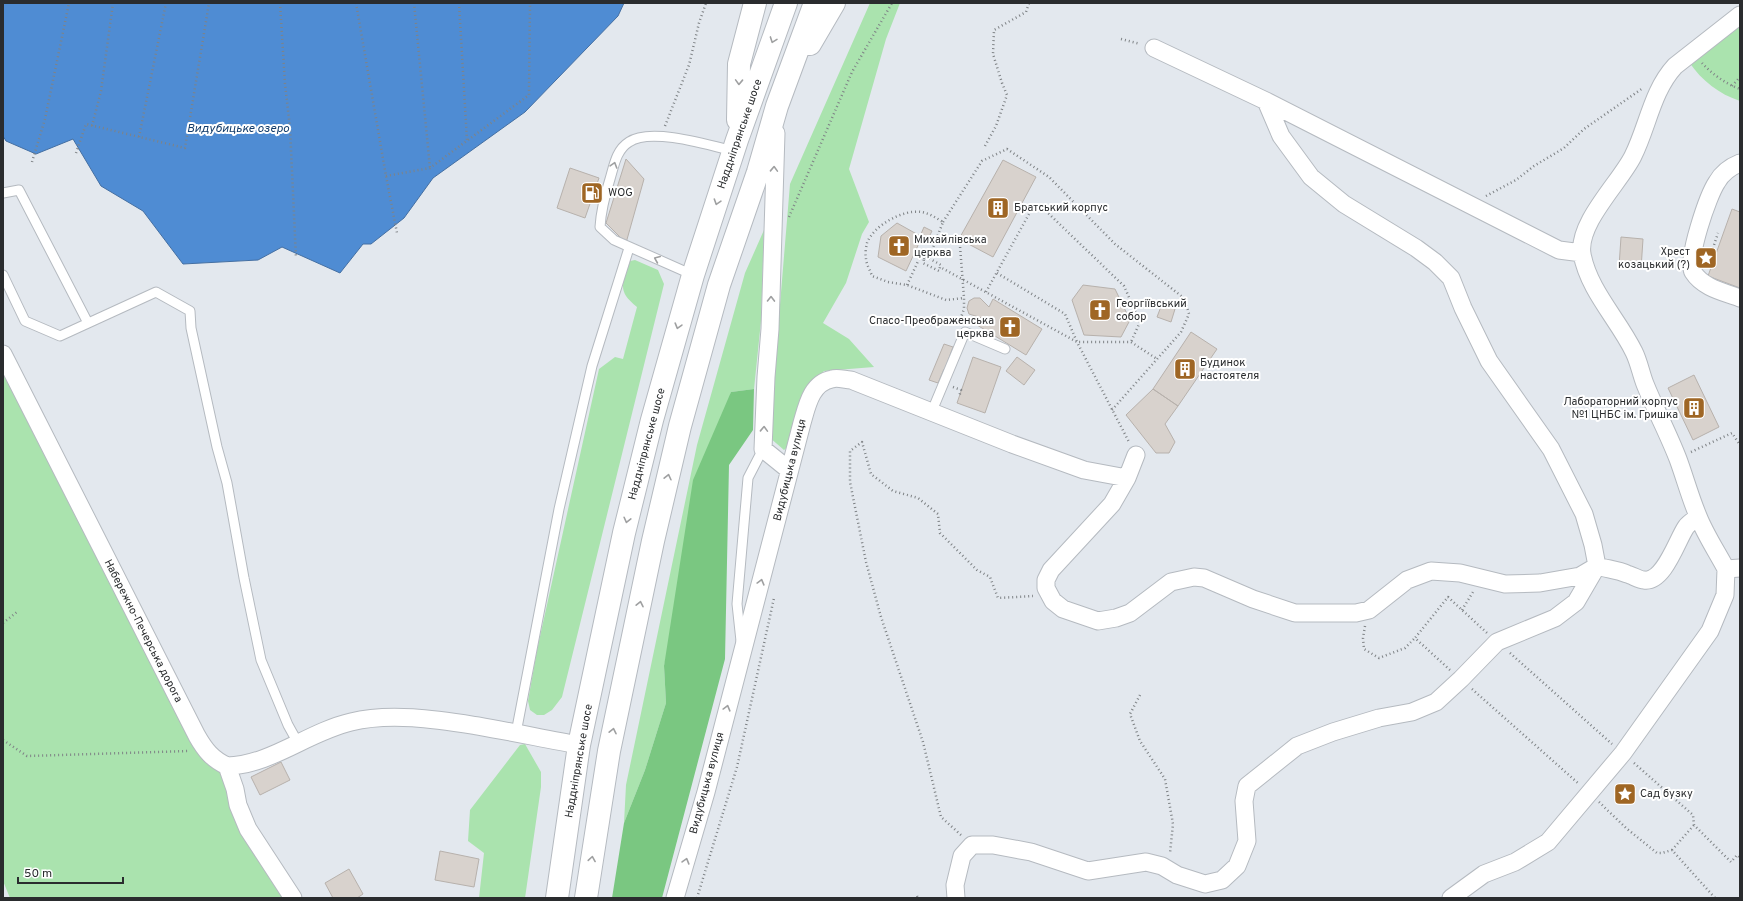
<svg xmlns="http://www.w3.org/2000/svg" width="1743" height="901" viewBox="0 0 1743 901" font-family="Overpass,sans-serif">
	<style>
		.green { fill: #aae3ae }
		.forest { fill: #7ac781 }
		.water { fill: #4f8cd3; stroke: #446fa2 }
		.building { fill: #d8d2cd; stroke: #b7b1ac }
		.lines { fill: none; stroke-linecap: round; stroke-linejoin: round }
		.lane-casing { stroke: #b5bac0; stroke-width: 11 }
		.street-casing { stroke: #b5bac0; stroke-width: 19 }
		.primary-casing { stroke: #b5bac0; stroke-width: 24 }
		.path { stroke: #7f8386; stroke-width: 2.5; stroke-dasharray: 1 3; stroke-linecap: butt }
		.lane { stroke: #fff; stroke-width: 9 }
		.street { stroke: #fff; stroke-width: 17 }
		.primary { stroke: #fff; stroke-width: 22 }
		.oneway { stroke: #9fa0a1 }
		.labels { text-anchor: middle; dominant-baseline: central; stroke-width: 4; stroke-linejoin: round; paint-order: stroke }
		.street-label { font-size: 11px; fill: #2a2c2e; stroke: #fff }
		.poi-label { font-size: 11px; fill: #2a2c2e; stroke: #fff; text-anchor: start }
		.water-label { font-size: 12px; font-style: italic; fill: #123c6b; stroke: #fff }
	</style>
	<rect width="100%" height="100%" fill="#e3e8ee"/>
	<path class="green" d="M870,3H900L886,39L849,169L869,222L862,234L846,283L823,323L849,339L874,367L824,371L804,391L791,444L784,450L769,437L790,184Z
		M1740,23V101C1719,94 1702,81 1689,62Z
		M764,230L761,321L754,389L731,392L664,666L666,703L645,770L624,823L626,785L697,445L745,273Z
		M635,260L658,270L664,284L562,697L552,710L544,715H537L530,710L528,701L537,650L599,369L615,357L623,359L637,307C616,290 623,284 630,261Z
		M3,354L197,736L227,766L248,829L292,898H10L3,881Z
		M525,744L541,772V787L525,898H479L484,853L468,841L470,810L520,745Z"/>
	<path class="forest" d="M754,389L753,430L729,465L725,659L662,898H612L624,823L645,770L666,703L664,666L693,480L731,392Z"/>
	<path class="water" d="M3,3H624L618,16L525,112L433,178L404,218L371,244H363L340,273L282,247L258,260L183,264L143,211L101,186L73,139L36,154L6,141L3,136Z"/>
	<path class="building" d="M626,159L644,179L626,243L606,223Z
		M1003,160L1036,177L993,257L959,239Z
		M570,168L599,178L585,218L557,208Z
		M1732,209L1740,212V288L1708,276Z
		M897,223L922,237L906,271L878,257L881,236Z
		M924,227L932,231L929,237L921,234Z
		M1621,237L1643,239L1641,269L1619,267Z
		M1083,285L1115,289L1130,320L1121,337L1084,335L1072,300Z
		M974,298H980L989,307L993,299L1042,329L1026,355L977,325L982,318L969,314L967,308L969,301Z
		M1162,304L1175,309L1171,322L1157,317Z
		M1191,332L1217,349L1178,406L1153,389Z
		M944,344L953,347L945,369H944L938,383L929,380Z
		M973,357L1001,367L985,413L957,403Z
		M1017,357L1035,370L1024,385L1006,371Z
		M1694,375L1719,427L1693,440L1668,388Z
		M1153,389L1178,406L1165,424L1175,442L1169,453H1156L1126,415Z
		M281,762L290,780L260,795L251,777Z
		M440,851L479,859L474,887L435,880Z
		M349,869L363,894L357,898H333L325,883Z"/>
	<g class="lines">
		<g class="lane-casing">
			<path id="lane" d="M3,193L19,190L88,323
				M3,275L25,321L60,336L156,292L190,311L191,328L217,447L227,483L244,578L261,660L288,725L298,743
				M693,275L614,240L600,227C601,210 605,195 610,179C614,166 616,150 629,142C650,127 709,145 733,151
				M932,411L965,332L1005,349
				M741,641L737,604L748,478L763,449
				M516,733L559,509L592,366L629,248"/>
		</g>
		<g class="street-casing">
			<path id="street" d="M1740,15L1675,66C1652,91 1648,126 1633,156C1621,181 1577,223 1582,254C1589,291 1618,319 1634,352C1639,362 1641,374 1645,384C1655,409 1668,433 1678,459C1685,478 1690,497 1698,516C1705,534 1717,552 1726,569L1740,568
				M1154,48L1266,101L1559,250L1582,253
				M776,133L770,329L766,377L763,449L789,470
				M1740,163C1730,167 1722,173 1717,182C1708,195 1686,260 1693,272C1703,288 1724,292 1740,298
				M3,354L197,736C205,750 212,759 227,766L235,789L238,805L248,829L293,898
				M1127,478L1112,504L1051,570L1046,580V588L1053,601L1063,609L1098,621L1116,618L1130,613L1171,582L1194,577L1204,578L1253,599L1295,613H1356L1369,610L1407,580L1431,571L1460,573L1505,584L1540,583L1580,576L1597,566C1607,569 1618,570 1627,574C1632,575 1639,580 1644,580C1664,583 1677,540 1686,527C1689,523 1694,520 1698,517
				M227,766C271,765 308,732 351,722C391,712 439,720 478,726C512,732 546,739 579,745
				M675,898L706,792L802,423C807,406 811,383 832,379C838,377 845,380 851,380L1012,444L1084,470L1127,478L1136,455
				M956,898L955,885L962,856L972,845H993L1031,852L1088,871L1146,862L1162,866L1177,875L1205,884L1222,880L1237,866L1247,841L1244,801L1247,786L1297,746L1333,732L1379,718L1412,712L1436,702L1461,679L1497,642L1555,618L1576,602L1597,566L1593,545L1584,514L1551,449L1489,361L1463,308L1451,278L1435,262L1416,248L1344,204L1311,177L1281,136L1266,101
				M1451,898L1484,874L1515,862L1548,842L1623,753L1710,631L1725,595L1726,569"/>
		</g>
		<g class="primary-casing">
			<path id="primary" d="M810,44L834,3
				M738,120L739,64L755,3
				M557,898L579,745L624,533L652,420L693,275L737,140L786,3
				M586,898L609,751L653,541L680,426L719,285L758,172L777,106L815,3"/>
		</g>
		<path class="path" d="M280,3L285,84L290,128L296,258
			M356,3L386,176L397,233
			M414,3L430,168
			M459,3L467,141
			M1121,39L1140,44
			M1702,63C1712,74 1726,84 1740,89
			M1732,86L1740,77
			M92,126L101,91L113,3
			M665,126L689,65L699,23L706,3
			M139,137L166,3
			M985,146L996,126L1007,95L1002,83L993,54L994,30L1026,12L1029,3
			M76,153L86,124L185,148L209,3
			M32,162L45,119L69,3
			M386,176L430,168L529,95L530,3
			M1486,196L1516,180L1534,166L1564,148L1584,129L1643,88
			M789,217L852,72L892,3
			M943,222L982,161L1007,149L1049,177L1115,244L1185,299L1189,314L1181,332L1112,410
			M914,254L924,259L923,263L939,271L940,267L1077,342L1129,442
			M929,258L943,222C936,218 929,213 921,212C903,209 873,226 867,243C866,247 865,254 866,258C866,264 870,270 872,276L888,282L907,285L946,300L964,298
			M924,259L925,256L941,265L940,267
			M1709,260L1718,233
			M997,273L1065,314L1077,342H1131L1157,359
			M907,285L920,257
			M986,292L1034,205L1049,214L1124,286L1140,322L1131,342
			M959,323L964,309V298L960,246
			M953,387L961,390L959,397
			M1691,452L1732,433L1740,445
			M1462,610L1473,592
			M3,623L17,612
			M1365,626L1363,638L1364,649L1379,658L1405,648L1415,638
			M1510,653L1612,744
			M1450,670L1415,638L1448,597L1487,633
			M1472,689L1579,784
			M1140,695L1130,714L1140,741L1165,779L1173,824L1170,853
			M3,740L27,756L189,751
			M1634,763L1693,815L1694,825L1731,862L1737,855L1740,858
			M1599,802L1626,828L1657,853H1662L1672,850L1715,898
			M961,835L941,817L923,742L881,617L866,562L850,482V451L862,442L871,474L893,491L918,498L938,514L940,533L977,570L990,577L998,598L1033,596
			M1672,850L1694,825
			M917,896L918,898
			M697,898L737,767L774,598"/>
		<use href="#lane" class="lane"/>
		<use href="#street" class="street"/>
		<use href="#primary" class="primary"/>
	</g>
	<defs><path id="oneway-chevron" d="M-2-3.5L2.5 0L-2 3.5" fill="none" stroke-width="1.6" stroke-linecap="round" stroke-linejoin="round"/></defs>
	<g class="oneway">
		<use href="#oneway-chevron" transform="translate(773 40) rotate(110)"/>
		<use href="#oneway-chevron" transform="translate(739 82) rotate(92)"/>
		<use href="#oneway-chevron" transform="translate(614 165) rotate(-73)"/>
		<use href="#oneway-chevron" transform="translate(774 169) rotate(-88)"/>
		<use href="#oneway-chevron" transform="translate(717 202) rotate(108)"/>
		<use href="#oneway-chevron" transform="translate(657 259) rotate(-157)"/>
		<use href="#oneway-chevron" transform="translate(771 299) rotate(-89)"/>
		<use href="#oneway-chevron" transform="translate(678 326) rotate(106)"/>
		<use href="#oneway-chevron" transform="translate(764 429) rotate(-88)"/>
		<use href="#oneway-chevron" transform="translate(668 477) rotate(-77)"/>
		<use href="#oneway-chevron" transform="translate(627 520) rotate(104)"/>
		<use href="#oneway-chevron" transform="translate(761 582) rotate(-75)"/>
		<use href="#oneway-chevron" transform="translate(640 604) rotate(-78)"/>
		<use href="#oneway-chevron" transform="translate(727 708) rotate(-75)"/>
		<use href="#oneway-chevron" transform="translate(613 731) rotate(-78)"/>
		<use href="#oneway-chevron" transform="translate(592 859) rotate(-81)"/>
		<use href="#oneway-chevron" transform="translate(686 861) rotate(-74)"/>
	</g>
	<defs>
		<g id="fuel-square" transform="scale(1.15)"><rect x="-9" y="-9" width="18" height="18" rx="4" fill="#9f6624" stroke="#fff"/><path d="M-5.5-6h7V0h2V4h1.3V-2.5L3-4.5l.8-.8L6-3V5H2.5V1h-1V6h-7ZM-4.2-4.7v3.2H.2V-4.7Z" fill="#fff"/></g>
		<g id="building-square" transform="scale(1.15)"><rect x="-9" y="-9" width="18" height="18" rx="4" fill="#9f6624" stroke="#fff"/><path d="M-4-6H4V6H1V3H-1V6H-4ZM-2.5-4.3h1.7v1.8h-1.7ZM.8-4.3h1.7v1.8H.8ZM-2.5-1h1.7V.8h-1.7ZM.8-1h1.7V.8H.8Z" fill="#fff"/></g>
		<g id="church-square" transform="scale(1.15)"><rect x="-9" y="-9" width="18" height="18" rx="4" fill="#9f6624" stroke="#fff"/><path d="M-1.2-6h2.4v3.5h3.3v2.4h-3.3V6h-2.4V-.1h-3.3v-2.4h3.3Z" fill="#fff"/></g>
		<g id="sight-square" transform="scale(1.15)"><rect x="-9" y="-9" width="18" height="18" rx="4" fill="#9f6624" stroke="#fff"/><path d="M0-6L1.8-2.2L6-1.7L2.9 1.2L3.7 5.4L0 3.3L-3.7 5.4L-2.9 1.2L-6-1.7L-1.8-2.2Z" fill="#fff"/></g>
	</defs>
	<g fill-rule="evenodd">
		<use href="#fuel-square" x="592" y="193"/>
		<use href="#building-square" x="998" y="208"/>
		<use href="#church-square" x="899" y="246"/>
		<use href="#sight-square" x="1706" y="258"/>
		<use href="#church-square" x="1100" y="310"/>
		<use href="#church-square" x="1010" y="327"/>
		<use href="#building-square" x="1185" y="369"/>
		<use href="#building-square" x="1694" y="408"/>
		<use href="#sight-square" x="1625" y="794"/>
	</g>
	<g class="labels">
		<g class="street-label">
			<text transform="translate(740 134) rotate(-71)">Наддніпрянське шосе</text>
			<text transform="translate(647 444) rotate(-75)">Наддніпрянське шосе</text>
			<text transform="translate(790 470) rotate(-76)">Видубицька вулиця</text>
			<text transform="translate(143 631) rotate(63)">Набережно-Печерська дорога</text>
			<text transform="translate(579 761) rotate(-80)">Наддніпрянське шосе</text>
			<text transform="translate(707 783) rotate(-75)">Видубицька вулиця</text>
		</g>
		<g class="poi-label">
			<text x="608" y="193">WOG</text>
			<text x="1014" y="208">Братський корпус</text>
			<text x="914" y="240">Михайлівська<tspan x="914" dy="13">церква</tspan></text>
			<text x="1690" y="252" text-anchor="end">Хрест<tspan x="1690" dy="13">козацький (?)</tspan></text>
			<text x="1116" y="304">Георгіївський<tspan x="1116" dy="13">собор</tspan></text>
			<text x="994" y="321" text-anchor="end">Спасо-Преображенська<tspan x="994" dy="13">церква</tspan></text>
			<text x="1200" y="363">Будинок<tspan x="1200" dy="13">настоятеля</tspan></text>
			<text x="1678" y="402" text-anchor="end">Лабораторний корпус<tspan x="1678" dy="13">№1 ЦНБС ім. Гришка</tspan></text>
			<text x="1640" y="794">Сад бузку</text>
		</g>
		<g class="water-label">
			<text x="238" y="129">Видубицьке озеро</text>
		</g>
	</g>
	<rect width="1743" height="901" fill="none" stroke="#2a2c2e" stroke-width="8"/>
	<path d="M18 877v6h105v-6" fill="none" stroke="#2a2c2e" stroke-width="2"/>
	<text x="24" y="877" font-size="12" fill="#2a2c2e" stroke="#ffffff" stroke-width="3" paint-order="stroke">50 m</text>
</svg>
